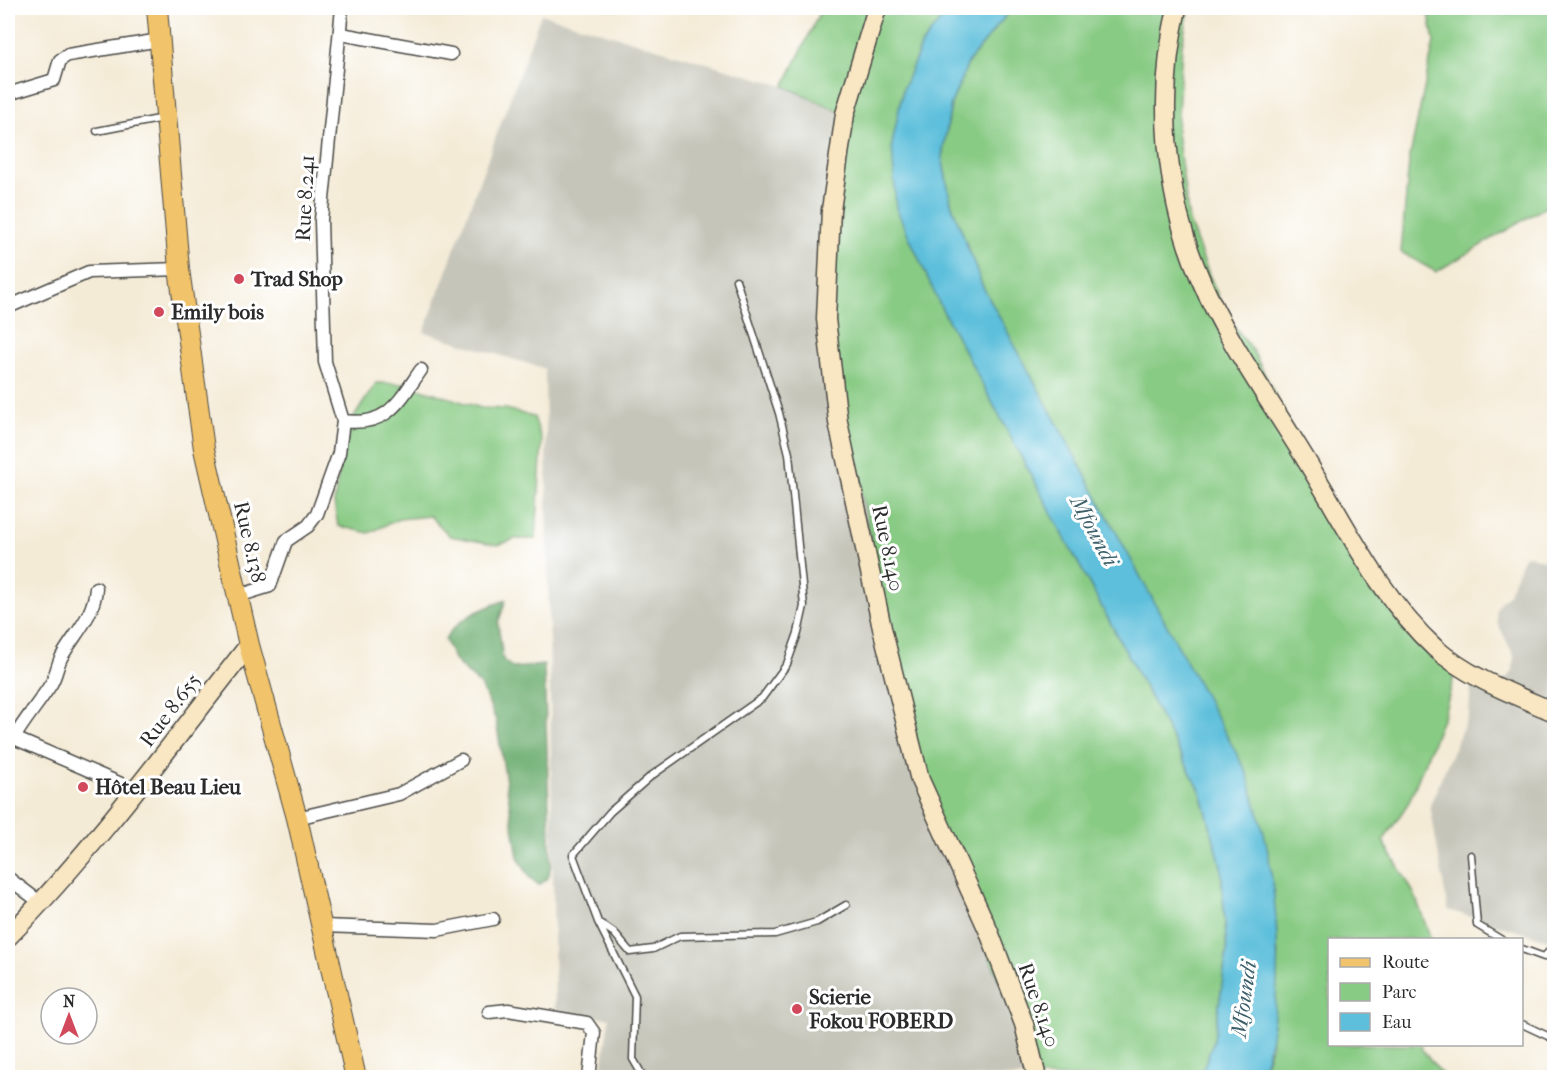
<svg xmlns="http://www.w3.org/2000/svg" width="1562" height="1085" viewBox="0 0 1562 1085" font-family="'IM FELL French Canon',serif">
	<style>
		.industrial { fill: #c5c5b9 }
		.green { fill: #88cb84; stroke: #5a7b58; stroke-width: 1.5 }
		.forest { fill: #6eaf72; stroke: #4c6d4e; stroke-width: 1.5 }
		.water { fill: #5dbfdb; stroke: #447583; stroke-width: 1.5 }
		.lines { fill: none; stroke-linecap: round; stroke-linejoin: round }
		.lane-casing { stroke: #494845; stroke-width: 9 }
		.street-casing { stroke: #494845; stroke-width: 15 }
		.secondary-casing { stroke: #494845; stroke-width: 21 }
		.primary-casing { stroke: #494845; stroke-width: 22 }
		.lane { stroke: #fff; stroke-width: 6 }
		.street { stroke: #fff; stroke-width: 12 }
		.secondary { stroke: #f9e7c3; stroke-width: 18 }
		.primary { stroke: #f1c36a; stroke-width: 20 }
		.poi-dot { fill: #d1495b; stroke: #fff; stroke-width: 2 }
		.labels { text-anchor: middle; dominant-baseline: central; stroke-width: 6; stroke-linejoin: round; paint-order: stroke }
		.street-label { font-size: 21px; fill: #2b2b2b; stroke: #fff }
		.poi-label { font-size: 21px; font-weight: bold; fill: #2b2b2b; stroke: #fff; text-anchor: start }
		.water-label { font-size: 22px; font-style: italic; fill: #3c5f69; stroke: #fff }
	</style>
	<rect width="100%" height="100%" fill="#fff"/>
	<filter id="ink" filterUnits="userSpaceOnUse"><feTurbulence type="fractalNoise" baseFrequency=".0167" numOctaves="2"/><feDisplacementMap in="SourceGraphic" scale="12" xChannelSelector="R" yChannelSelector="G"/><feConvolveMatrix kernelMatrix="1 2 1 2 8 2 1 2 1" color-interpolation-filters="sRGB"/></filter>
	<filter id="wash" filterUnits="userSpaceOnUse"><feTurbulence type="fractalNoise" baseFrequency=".008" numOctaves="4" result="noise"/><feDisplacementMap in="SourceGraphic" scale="24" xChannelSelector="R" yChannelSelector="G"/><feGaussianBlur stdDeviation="1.35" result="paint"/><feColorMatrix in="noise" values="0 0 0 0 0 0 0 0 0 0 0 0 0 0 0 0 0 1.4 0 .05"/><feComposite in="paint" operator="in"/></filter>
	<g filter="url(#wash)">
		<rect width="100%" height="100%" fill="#f4ebd7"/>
		<path class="industrial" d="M541,14L784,86L845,114L1037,1077H601L609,1018L555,1012L545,369L424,332Z
			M1529,555L1554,564V942L1448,910L1430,805L1469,713L1471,683L1507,679L1513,671L1514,656L1497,622L1496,611L1499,603L1508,595L1524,556Z"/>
		<path class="green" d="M822,8H950L922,44L940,305L1201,792L1221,866L1227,951L1214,1040L1200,1077H1037L920,780L826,319L845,114L784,86Z
			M1012,8H1189L1182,45L1177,132L1189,221L1210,277L1227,317L1253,351L1311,468L1366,561L1457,665L1444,714L1409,802L1383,841L1414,893L1431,939L1330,940V1044L1422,1045L1421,1048L1444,1077H1261L1271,1046L1278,952L982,285L951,203L942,157L951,104L969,61Z
			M1428,8H1554V202L1436,272L1401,252L1409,161L1434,42Z
			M376,383L406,384L481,408L506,409L534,417L542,441L536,539H515L498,545L450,536L430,516L399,519L369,533L338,526L334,503L345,431Z"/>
		<path class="forest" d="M506,600L498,623L503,660L513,668L544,665L551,865L548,878L539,885L530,878L518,857L496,720L481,686L455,661L445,640C456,618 484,608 506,600Z"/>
		<path class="water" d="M950,8H1012L969,61L951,104L942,157L951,203L982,285L1247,773C1254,801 1265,830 1269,858C1280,929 1283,1008 1261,1077H1200L1214,1040L1227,951L1221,866L1201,792L940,305L896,208L892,144L903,89L922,44Z"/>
	</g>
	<g filter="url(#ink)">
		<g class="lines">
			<g class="lane-casing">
				<path id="lane" d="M97,131L164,118
					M1471,855L1477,925L1502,940
					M601,924L614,933L630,952L653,949L680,936L775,934L817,922L846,905
					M1522,949L1544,957L1554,946
					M1522,1024L1554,1039
					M644,1078L633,1059L635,996L598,922L573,855L610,812L651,776L762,698L787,664L798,633L804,606L789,454L779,413L736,280"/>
			</g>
			<g class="street-casing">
				<path id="street" d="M341,34L451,54
					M8,94L54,80L60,60L68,55L160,40
					M8,307L89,272L179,269
					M343,421C387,427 398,403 421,370
					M96,588C94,617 74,634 61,658C57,666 56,676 51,684C39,703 25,719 14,738L135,790
					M238,596L270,586L286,541L308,526L317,514L339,453L343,421L325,362L321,220L342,8
					M297,818L399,794L461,760
					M8,878L41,903
					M322,926L437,930L493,919
					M489,1012L508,1010L587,1023L594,1033L589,1078"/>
			</g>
			<g class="secondary-casing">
				<path id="secondary" d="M877,8L845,114L831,210L826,319L838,422L882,628L920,780L989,932L1024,1024L1037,1078
					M1177,8C1157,95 1164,195 1200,278C1229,346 1275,407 1312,470C1349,531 1382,599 1435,648C1469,678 1513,694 1554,712
					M8,937C96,847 171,744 249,645"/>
			</g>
			<g class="primary-casing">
				<path id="primary" d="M157,8L179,269L204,449L249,645L297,818L356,1078"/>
			</g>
			<use href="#lane" class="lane"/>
			<use href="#street" class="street"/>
			<use href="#secondary" class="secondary"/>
			<use href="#primary" class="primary"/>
		</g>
	</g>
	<g class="poi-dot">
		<circle cx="239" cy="279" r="6"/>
		<circle cx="159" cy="312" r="6"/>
		<circle cx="83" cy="787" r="6"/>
		<circle cx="797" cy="1009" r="6"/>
	</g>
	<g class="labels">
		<g class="street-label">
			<text transform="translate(305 198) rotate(-87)">Rue 8.241</text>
			<text transform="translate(250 542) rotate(77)">Rue 8.138</text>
			<text transform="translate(888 548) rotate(78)">Rue 8.140</text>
			<text transform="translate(170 710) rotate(-53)">Rue 8.655</text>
			<text transform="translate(1039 1005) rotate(71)">Rue 8.140</text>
		</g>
		<g class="poi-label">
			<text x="251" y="279">Trad Shop</text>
			<text x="171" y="312">Emily bois</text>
			<text x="95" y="787">Hôtel Beau Lieu</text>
			<text x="809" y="997">Scierie<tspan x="809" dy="24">Fokou FOBERD</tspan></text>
		</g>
		<g class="water-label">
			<text transform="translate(1094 531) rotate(62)">Mfoundi</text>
			<text transform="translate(1244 999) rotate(-82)">Mfoundi</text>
		</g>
	</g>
	<rect width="1562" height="1085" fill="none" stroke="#fff" stroke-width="30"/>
	<rect x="1328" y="938" width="195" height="108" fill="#ffffff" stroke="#aaaaaa" stroke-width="1.5"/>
	<rect x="1340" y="958" width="30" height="9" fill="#f1c36a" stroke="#aaaaaa" stroke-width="1.5"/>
	<text x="1382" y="968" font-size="18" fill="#2b2b2b">Route</text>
	<rect x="1340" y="983" width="30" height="18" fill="#88cb84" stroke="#aaaaaa" stroke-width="1.5"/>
	<text x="1382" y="998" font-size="18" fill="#2b2b2b">Parc</text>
	<rect x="1340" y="1013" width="30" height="18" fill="#5dbfdb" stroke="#aaaaaa" stroke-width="1.5"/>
	<text x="1382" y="1028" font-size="18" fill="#2b2b2b">Eau</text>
	<g transform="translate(69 1016)"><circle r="28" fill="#ffffff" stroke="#aaaaaa" stroke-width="1.5"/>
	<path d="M0-4.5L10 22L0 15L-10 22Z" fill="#d1495b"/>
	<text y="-9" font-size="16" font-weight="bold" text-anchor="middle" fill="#2b2b2b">N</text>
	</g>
</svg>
